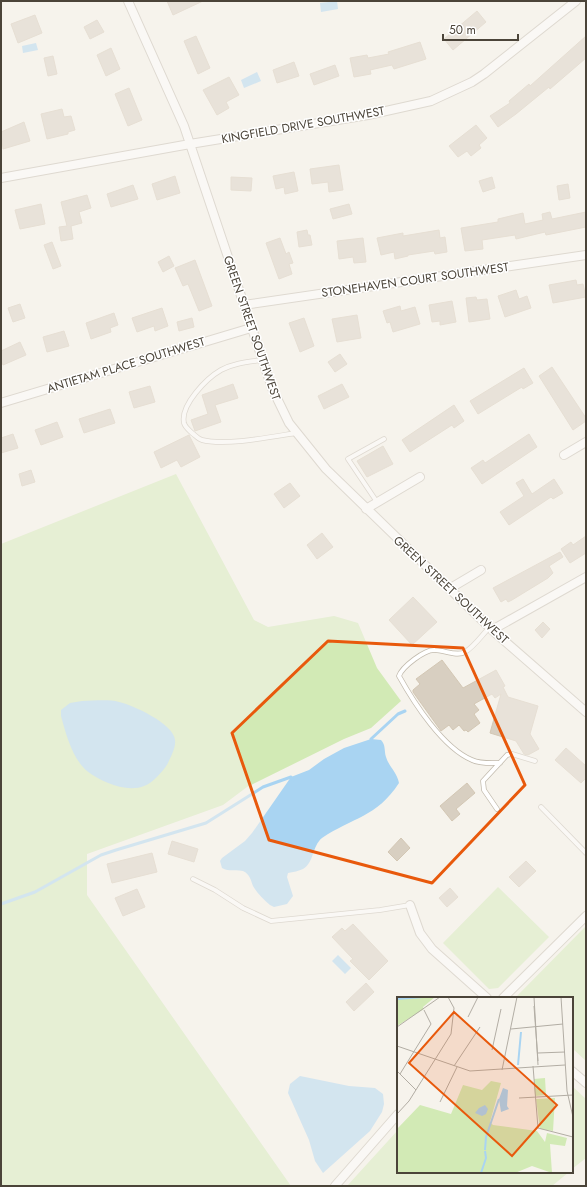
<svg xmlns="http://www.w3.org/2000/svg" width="587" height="1187" viewBox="0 0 587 1187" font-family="Jost,sans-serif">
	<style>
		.green { fill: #d2eab5 }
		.water { fill: #a9d4f2 }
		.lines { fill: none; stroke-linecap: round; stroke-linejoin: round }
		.stream { stroke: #a9d4f2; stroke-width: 3 }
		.building { fill: #d8cfc1; stroke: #d3c7b4 }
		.service-casing { stroke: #c2bbae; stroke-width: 5.5 }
		.minor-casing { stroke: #c2bbae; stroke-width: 10 }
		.service { stroke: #fff; stroke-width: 4 }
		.minor { stroke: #fff; stroke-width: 8 }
		.marked { fill: none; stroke: #e8590c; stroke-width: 3; stroke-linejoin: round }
		.labels { text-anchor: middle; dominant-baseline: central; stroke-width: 3; stroke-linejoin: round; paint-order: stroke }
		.street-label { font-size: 12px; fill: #4b4439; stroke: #fff }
		.inset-river { fill: none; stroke: #a9d4f2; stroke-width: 2 }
		.inset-road { fill: none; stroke: #b2ada4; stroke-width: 1 }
		.view { fill: #e8590c; fill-opacity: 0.15; stroke: #e8590c; stroke-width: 2 }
		.inset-edge { fill: none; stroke: #4b4439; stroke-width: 2 }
	</style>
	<rect width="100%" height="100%" fill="#f6f3ec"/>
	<path class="green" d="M176,474L254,620L268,627L334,616L358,623L377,668L401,701L371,728L344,739L247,787L223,805L87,854V895L291,1186H1V544Z
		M498,887L549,937L498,988L489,989L443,943Z
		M586,926V1061L572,1048V998H519L517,996Z
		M572,1086L586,1099V1158L572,1169Z
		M398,1130V1172H569L552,1186H347Z"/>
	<path class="water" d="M337,1L338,9L321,12L320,3Z
		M36,43L38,50L23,53L22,46Z
		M257,72L261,81L244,88L241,80Z
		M82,701C94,701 108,699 119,702C133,705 174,724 175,740C176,748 171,756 168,763C164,770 153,783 144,786C127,793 101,782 87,771C72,758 66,734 61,716V710L70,703Z
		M371,739L381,740C386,745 384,751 386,757C389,767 397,772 399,783C376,818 353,817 322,838C312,846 314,863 303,869C299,871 293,872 288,873L287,877L293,896L287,904L274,907L270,905C264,900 257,893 253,886C251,881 250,874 243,871C236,869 229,872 222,868L220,861L222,858L245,841L252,833L291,777L309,770L324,759L344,748Z
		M338,955L351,968L345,974L332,961Z
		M300,1076L349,1086L375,1088L383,1094L384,1104L382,1112L370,1131L323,1173L315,1161L309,1140L288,1093L290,1084Z"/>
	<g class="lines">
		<path class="stream" d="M373,742L371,739L398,714L405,711
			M1,904L35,892L101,855L116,850L206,823L263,787L291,777L293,780"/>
	</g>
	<path class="building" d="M167,1H203L173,15Z
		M477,11L486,22L453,50L444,39Z
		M35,15L42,33L18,43L11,24Z
		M97,20L104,32L90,39L84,27Z
		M196,36L210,68L198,74L184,41Z
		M586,36V58L550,89L549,87L516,114L498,127L490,116L510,103L509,101L529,84L530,86Z
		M420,42L426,59L394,69L392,65L370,70L371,74L354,77L350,58L367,55L368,58L389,54L388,52Z
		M111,48L120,69L106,76L97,55Z
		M53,56L57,74L48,76L44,58Z
		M294,62L299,76L277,83L273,70Z
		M335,65L339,76L314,85L310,74Z
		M229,77L239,95L226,102L229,108L217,115L203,90Z
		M129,88L142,120L128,126L115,94Z
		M62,109L64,117L71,116L75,130L68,132V134L47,139L41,114Z
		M24,122L30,141L3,149L1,132Z
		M476,125L487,138L479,145L481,148L471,156L467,151L458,157L449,146Z
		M339,165L343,190L329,192L328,182L312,184L310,169Z
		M294,172L298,191L285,194L284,187L276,189L273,176Z
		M175,176L180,193L157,200L152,184Z
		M231,177L252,178L251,191L231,190Z
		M492,177L495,188L483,192L479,181Z
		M568,184L570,198L559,200L557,186Z
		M133,185L138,199L111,207L107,194Z
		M87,195L91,208L79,212L82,223L71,226L73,239L61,241L59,227L67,226L61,202Z
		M41,204L45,224L20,229L15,210Z
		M349,204L352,214L333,219L330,209Z
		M550,212L552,219L586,212V227L546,235L545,232L516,239L515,235L482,240L483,249L465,251L461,228L498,222V219L523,213L525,224L543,220L542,214Z
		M307,230L308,235H310L312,245L299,247L297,232Z
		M439,230L440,238L445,237L447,252L435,254L434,251L408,255V256L395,259L394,252L381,255L377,238L403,233V236Z
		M280,238L286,254L289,252L293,263L289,264L292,274L279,279L266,243Z
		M363,238L366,262L354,263L353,257L339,259L337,241Z
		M52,242L61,266L53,269L44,245Z
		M169,256L174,266L163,272L158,262Z
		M195,260L212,306L199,311L188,284L183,286L175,268Z
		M576,280L577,285L583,284L586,297L553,303L549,285Z
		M516,290L519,299L527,296L531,308L505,317L498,296Z
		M476,297L477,300L487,299L490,319L469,322L466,298Z
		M452,301L456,322L440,325V321L432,322L429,305Z
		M20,304L25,318L13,322L8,308Z
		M400,306L401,311L415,307L420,324L393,332L390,322L387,323L383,311Z
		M162,308L168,326L155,331L154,326L137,332L132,318Z
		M114,313L118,325L110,328L111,332L91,339L86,323Z
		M357,315L361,338L337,342L332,319Z
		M192,318L194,327L179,331L177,322Z
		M304,318L314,346L300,352L289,323Z
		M64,331L69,346L47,352L43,337Z
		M20,342L26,355L3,365L1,360V351Z
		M340,354L347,364L335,372L328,362Z
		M552,367L586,418V421L573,430L539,376Z
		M524,368L533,383L523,389L522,387L478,414L470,401Z
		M233,384L238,398L215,405L221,422L195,431L191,420L208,414L202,395Z
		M342,384L349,397L324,409L318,396Z
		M150,386L155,402L134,408L129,392Z
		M454,405L464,421L454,428L452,425L410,452L402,440Z
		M110,409L115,423L84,433L79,419Z
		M57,422L63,437L41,445L35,430Z
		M13,434L18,448L1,453V438Z
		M529,434L537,447L482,484L471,468L483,460L485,463Z
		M189,435L200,457L181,467L177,460L161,468L154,452Z
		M383,446L393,464L367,477L357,461Z
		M31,470L35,482L22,486L19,474Z
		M523,479L532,494L554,479L563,493L553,499L551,497L509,525L500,512L524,496L516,483Z
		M290,483L300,496L284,508L274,494Z
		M322,533L333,547L317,559L307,545Z
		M586,536V553L570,563L561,549L571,542L573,545Z
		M560,552L563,557L549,566L553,573L548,578L512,600L508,602L506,599L501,602L493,588Z
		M413,597L437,622L412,645L389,620Z
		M543,622L550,629L542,638L535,630Z
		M442,660L463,688L496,670L505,686L503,687L508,697L538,706L530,734L539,749L528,755L524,754L516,741L490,733L501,694L495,698L492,694L474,704L479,710L474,714L480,723L468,732L466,730L464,731L459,725L453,730L449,725L441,731L413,692V690L420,684L416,679Z
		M566,748L586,766V778L581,783L555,760Z
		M467,783L475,793L456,809L460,814L452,821L440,806Z
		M401,838L410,848L397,861L388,852Z
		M172,841L198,849L194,862L168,854Z
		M152,853L157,872L112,883L107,864Z
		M526,861L536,871L519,887L509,877Z
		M450,888L458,897L447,907L439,898Z
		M137,889L145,907L123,916L115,898Z
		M353,924L388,961L369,980L350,961L353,959L332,937L342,928L345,931Z
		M366,983L374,992L354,1011L346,1002Z"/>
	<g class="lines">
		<g class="service-casing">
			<path id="service" d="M262,360C248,362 234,363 221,370C207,378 180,405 184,423C185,427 189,430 192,433C195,435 198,439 202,440C225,446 271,437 296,433
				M377,502L348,459L384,439
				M489,628C482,635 474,647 465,652C457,657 444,650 435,650C425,649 402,667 399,676C414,703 443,748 472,760C480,764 491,763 500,763
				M541,807L586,853
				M497,809L484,790L483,781L507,755L512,754L535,761
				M193,879L215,890L243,908L271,921L380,910L410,905"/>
		</g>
		<g class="minor-casing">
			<path id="minor" d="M128,1L184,126L272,388L289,423L326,469L492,630L586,712
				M1,178L190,144L368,115L431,101L472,82L484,74L576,1
				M244,305L586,255
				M1,403L251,328
				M564,455L586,442
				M366,509L420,477
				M449,589L481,570
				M492,630L586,577
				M410,905L420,933L432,949L487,998
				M503,998L586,916
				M572,1071L586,1083
				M335,1186L398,1114"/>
		</g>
		<use href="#service" class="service"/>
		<use href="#minor" class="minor"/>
	</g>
	<path d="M0 0H587V1187H0ZM328,641L463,648L525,785L432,883L269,840L232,733Z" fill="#f6f3ec" fill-opacity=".55" fill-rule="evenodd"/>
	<path class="marked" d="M328,641L463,648L525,785L432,883L269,840L232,733Z"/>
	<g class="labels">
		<g class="street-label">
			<text transform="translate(303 125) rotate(-10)">KINGFIELD DRIVE SOUTHWEST</text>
			<text transform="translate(415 280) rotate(-8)">STONEHAVEN COURT SOUTHWEST</text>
			<text transform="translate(252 328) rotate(71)">GREEN STREET SOUTHWEST</text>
			<text transform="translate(126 365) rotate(-17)">ANTIETAM PLACE SOUTHWEST</text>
			<text transform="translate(451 590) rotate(43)">GREEN STREET SOUTHWEST</text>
		</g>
	</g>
	<g transform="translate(397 997)">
		<rect width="176" height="176" fill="#f6f3ec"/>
		<path d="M0,0H38L26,10L27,12L0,29ZM148,81L149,98L138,99L137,82ZM94,84L104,86L93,125L96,128L140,134L148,145L150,136L170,141L168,149L153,147L155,176L135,169L118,176H0V132L23,108L54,117L66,88L85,93ZM158,101L156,134L143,132L139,102Z" fill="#d2eab5"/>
		<path d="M106,91L111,93L110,109L112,112L104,115L102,102ZM88,108L91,112L89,117L85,119L78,116L82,111Z" fill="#a9d4f2"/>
		<path class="inset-river" d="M0,2L26,0M121,68L124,35M88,153L89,140L102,102M84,176L89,161L88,154"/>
		<path class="inset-road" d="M137,0L141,68M164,0L170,94L176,120M137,9L141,64M71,20L81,0M0,30L43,0M114,32L166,27M0,49L73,74L168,68M95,53L104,12M141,56L168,55M57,69L83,30M136,69L141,131L176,140M105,73L120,0M0,74L19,93M3,77L34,27L27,13M122,101L176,98M43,105L60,70M0,117L12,104L54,37L57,11L51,0"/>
		<path class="view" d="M57,15L160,108L115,159L12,66Z"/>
		<rect width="176" height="176" class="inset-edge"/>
	</g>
	<rect width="587" height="1187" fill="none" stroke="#4b4439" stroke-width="4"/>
	<path d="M443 34v6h75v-6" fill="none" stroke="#4b4439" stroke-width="2"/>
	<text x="449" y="34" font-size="12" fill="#4b4439" stroke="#ffffff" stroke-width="3" paint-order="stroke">50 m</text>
</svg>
